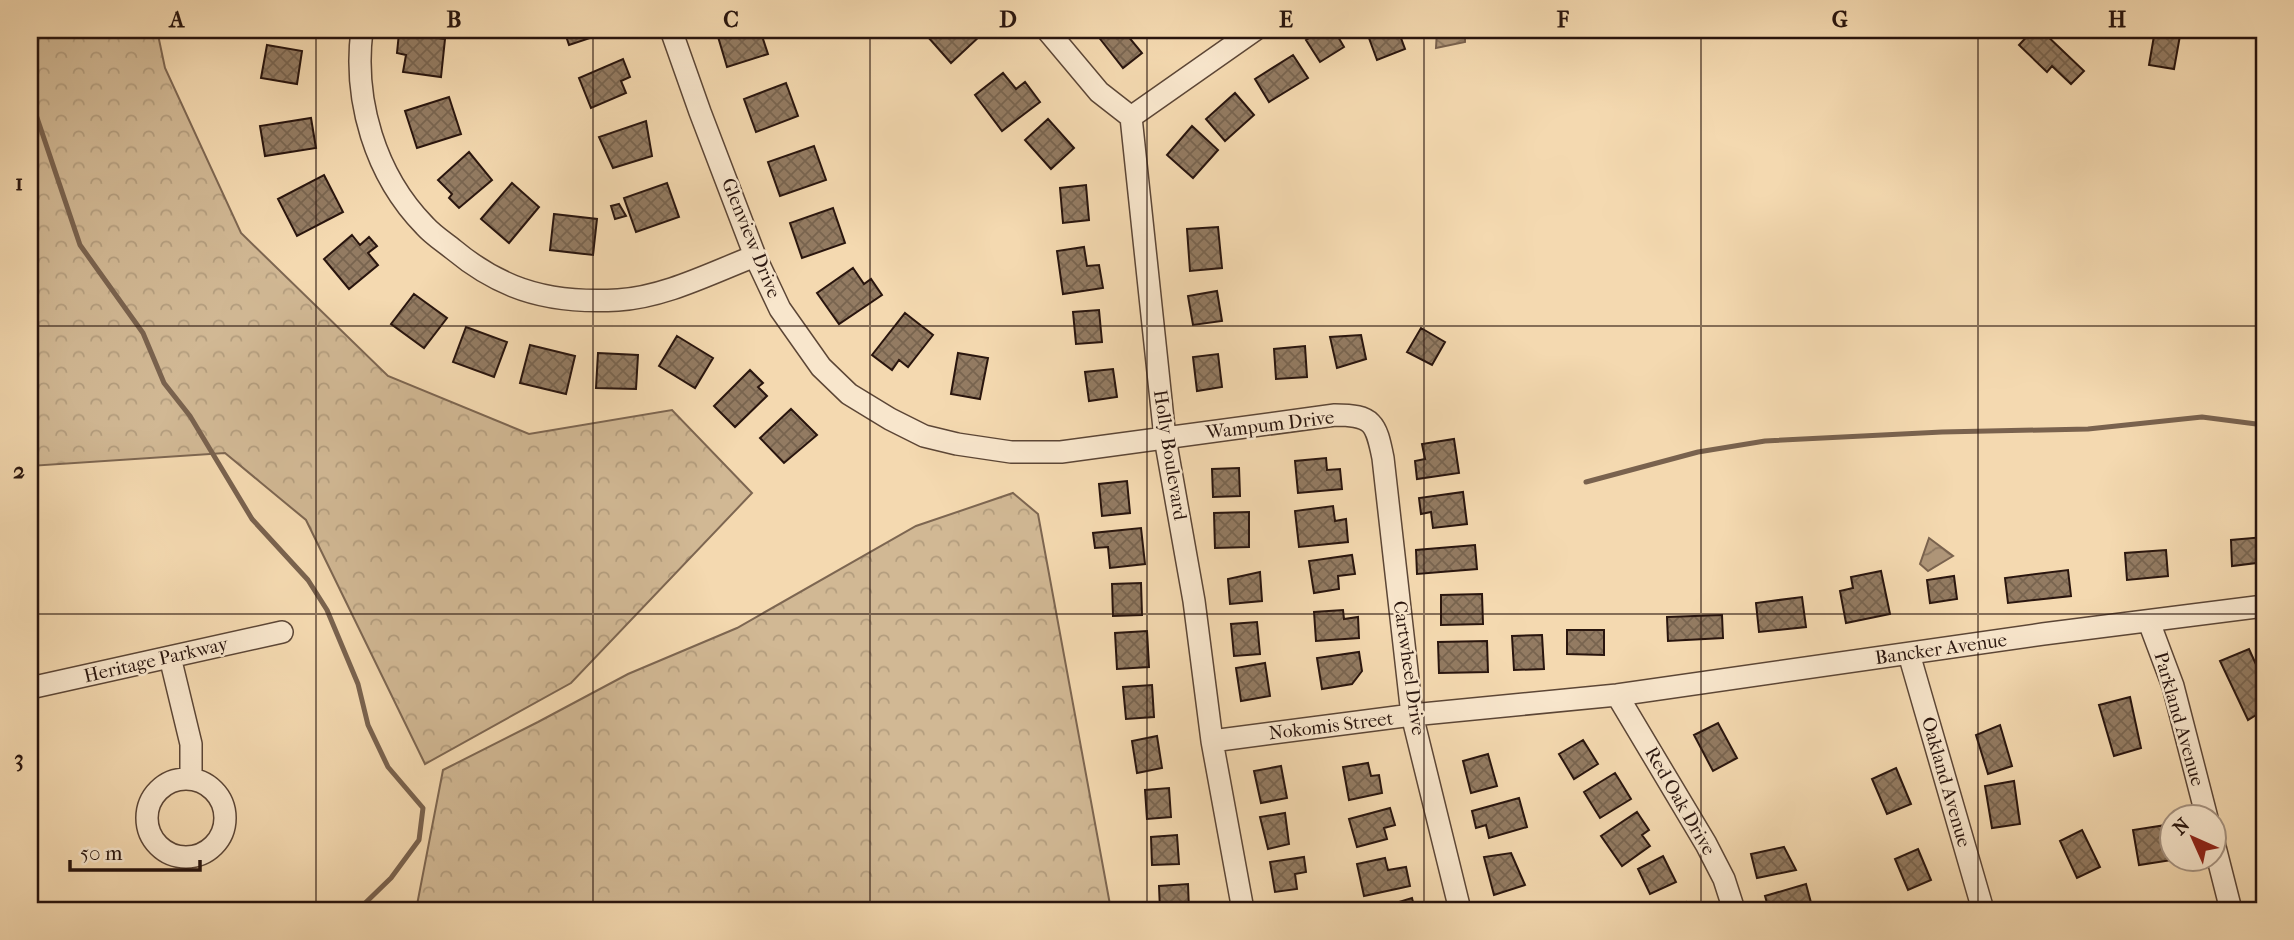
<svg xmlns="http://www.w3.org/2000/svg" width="2294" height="940" viewBox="0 0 2294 940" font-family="'IM FELL French Canon',serif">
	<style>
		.forest { fill: url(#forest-crowns); stroke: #7d6651; stroke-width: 2 }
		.water { fill: url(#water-waves); stroke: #79624e; stroke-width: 2 }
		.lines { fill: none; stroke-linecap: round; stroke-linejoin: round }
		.stream { stroke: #79624e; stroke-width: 5 }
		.building { fill: url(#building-cross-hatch); stroke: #29150e; stroke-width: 2 }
		.minor-casing { stroke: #5c4636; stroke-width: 24 }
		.minor { stroke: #f8e6cc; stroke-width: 21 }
		.grid { fill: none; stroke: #29150e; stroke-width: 2; stroke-opacity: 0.55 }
		.labels { text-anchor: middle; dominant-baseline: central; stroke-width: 5; stroke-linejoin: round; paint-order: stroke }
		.street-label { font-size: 19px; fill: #29150e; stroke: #f8e6cc }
		.neatline { fill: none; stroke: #29150e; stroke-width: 2.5 }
		.grid-label { font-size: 23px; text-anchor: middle; font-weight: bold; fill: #29150e }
	</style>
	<defs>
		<pattern id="forest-crowns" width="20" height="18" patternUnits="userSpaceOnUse" patternTransform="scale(1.75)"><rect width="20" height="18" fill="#d1b894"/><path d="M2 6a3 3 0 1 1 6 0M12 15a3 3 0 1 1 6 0" fill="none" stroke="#b39d7e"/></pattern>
		<pattern id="water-waves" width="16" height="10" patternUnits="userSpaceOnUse" patternTransform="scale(1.75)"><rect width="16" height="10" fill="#af9679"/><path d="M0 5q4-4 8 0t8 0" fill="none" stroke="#8e7962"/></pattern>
		<pattern id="building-cross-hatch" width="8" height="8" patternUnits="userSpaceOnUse" patternTransform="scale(1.75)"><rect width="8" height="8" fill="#937b62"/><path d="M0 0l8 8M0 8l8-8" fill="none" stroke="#78644f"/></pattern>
	</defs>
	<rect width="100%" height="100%" fill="#f4d9b0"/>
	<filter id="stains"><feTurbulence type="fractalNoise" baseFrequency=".00286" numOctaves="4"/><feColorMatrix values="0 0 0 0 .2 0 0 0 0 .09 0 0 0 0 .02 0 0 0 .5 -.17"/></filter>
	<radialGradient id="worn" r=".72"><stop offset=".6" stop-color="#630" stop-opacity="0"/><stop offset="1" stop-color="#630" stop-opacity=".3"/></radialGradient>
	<path class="forest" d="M30,30H157L165,68L241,233L388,376L529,434L672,410L752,493L571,683L425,764L306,520L225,453L30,466Z
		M1013,493L1038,514L1111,910H416L443,770L538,722L628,674L737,628L916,526Z"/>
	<path class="water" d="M1465,30V42L1436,48L1437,31Z
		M1929,538L1953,556L1928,571L1920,564Z"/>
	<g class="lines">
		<path class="stream" d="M30,97L80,245L143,333L164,383L190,416L252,519L308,580L327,610L358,684L368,725L388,767L423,808L419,840L391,878L358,910
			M1586,482L1698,452L1765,441L1942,432L2088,429L2202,417L2264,425"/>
	</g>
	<path class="building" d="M564,30H603L605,33L569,45Z
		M716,30H760L768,54L727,67Z
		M936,30H976L981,35L951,63L928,37Z
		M1103,30H1123L1142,53L1123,68L1097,35Z
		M1322,30H1334L1344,47L1320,62L1306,40Z
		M1366,30H1398L1405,49L1377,60Z
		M2033,30H2041L2084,71L2071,84L2052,66L2047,72L2019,45Z
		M2155,30H2181L2174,69L2149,65Z
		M399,33L445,39L441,77L403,72L406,55L397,53Z
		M267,45L302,51L297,84L261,78Z
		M1293,55L1308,78L1269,102L1255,79Z
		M623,59L630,77L621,81L626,93L591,108L579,78Z
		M1003,73L1016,89L1025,82L1040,102L1002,131L975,95Z
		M786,83L798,116L756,132L744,99Z
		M1235,93L1254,115L1225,141L1206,119Z
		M449,97L461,134L417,148L405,111Z
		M311,118L316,148L265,156L260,126Z
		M1048,119L1074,148L1051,169L1025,140Z
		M646,121L652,156L613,168L599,137Z
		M1192,126L1218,150L1193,178L1167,155Z
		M814,146L826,180L780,196L768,162Z
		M469,152L492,180L459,208L449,198L452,194L438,180Z
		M324,175L343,212L297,236L278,199Z
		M512,183L539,207L509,243L481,219Z
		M667,183L679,217L636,232L624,198Z
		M1086,185L1089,220L1063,223L1060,188Z
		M619,204L626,216L615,219L611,206Z
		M833,208L845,243L802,258L790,223Z
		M554,214L597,219L593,255L550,250Z
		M1218,227L1222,268L1190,271L1187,229Z
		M352,235L360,245L369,237L377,246L368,253L378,265L349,289L324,259Z
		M1084,247L1087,266L1099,265L1103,288L1063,294L1057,251Z
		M853,268L864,284L871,279L882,295L839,324L817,293Z
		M1217,291L1222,321L1193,325L1188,296Z
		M414,294L447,318L424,348L391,324Z
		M1099,310L1102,342L1076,344L1073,312Z
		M905,313L933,335L908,367L899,360L892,370L872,355Z
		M466,327L507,342L494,377L453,362Z
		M1421,328L1445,342L1432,365L1407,352Z
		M1361,335L1366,359L1337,368L1330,337Z
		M677,336L713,358L695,388L659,366Z
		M530,345L575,356L566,394L520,383Z
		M1305,346L1307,377L1276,379L1274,349Z
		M598,353L638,355L636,389L596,388Z
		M958,353L988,358L980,399L951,394Z
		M1218,354L1222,387L1197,391L1193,357Z
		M1113,369L1117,397L1089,401L1085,372Z
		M750,370L763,383L758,387L767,396L735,427L714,406Z
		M791,409L817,435L784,463L760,438Z
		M1454,439L1459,473L1417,479L1415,461L1425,459L1422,444Z
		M1326,458L1327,470L1340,469L1342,489L1298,493L1295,461Z
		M1239,468L1240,496L1213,497L1212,469Z
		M1127,481L1130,513L1102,516L1099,484Z
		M1463,492L1467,524L1433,528L1431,512L1421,514L1419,498Z
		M1333,506L1335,521L1346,519L1348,542L1299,547L1295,511Z
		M1249,512V547L1215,548L1214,513Z
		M1141,528L1145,564L1110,568L1108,547L1095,548L1093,533Z
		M2264,537V562L2232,566L2231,540Z
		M1475,545L1477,569L1417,574L1416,550Z
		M2166,550L2168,576L2127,580L2125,553Z
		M1352,555L1355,574L1338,576L1339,589L1314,593L1309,561Z
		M2068,570L2071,596L2008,603L2005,578Z
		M1881,571L1890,614L1846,623L1840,591L1853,588L1851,577Z
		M1260,572L1262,601L1230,604L1228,579Z
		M1954,576L1957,599L1930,603L1927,580Z
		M1141,583L1142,615L1113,616L1112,584Z
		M1482,594L1483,624L1441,625V595Z
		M1802,597L1806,627L1759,632L1756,603Z
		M1343,610L1344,619L1358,617L1359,638L1316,641L1314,612Z
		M1722,615L1723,638L1668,641L1667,617Z
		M1257,622L1260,654L1234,656L1231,624Z
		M1567,630H1604V655L1567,654Z
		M1147,631L1149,667L1117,669L1115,633Z
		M1542,635L1544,669L1514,670L1512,636Z
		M1487,641L1488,672L1439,673L1438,642Z
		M2249,649L2264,682V710L2248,720L2220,661Z
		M1359,652L1362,671L1352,684L1322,689L1317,658Z
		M1265,663L1270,696L1241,701L1236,668Z
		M1152,685L1154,717L1126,719L1123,687Z
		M2130,697L2141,748L2114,756L2099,705Z
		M1718,723L1737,758L1713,771L1694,735Z
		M2000,725L2012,766L1988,774L1976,735Z
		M1157,736L1162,768L1137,773L1132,741Z
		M1583,740L1598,764L1574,779L1559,754Z
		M1488,754L1497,786L1471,793L1463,761Z
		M1368,763L1371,776L1379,775L1382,793L1349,800L1343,767Z
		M1281,766L1287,798L1261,803L1254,771Z
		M1896,768L1911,804L1887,814L1872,779Z
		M1615,773L1631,799L1600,818L1584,792Z
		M2014,781L2020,824L1992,828L1985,786Z
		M1169,788L1171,817L1147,819L1145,790Z
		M1519,798L1527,827L1489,838L1486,825L1476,828L1472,811Z
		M1390,808L1395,825L1384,828L1387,839L1357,847L1349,819Z
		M1637,812L1649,830L1642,835L1650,846L1622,866L1601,836Z
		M1285,813L1289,844L1268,849L1260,817Z
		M2166,825L2172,860L2139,865L2133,830Z
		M2082,830L2100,867L2077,878L2060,841Z
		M1177,835L1179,864L1152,865L1151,837Z
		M1784,847L1796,870L1757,878L1751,854Z
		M1918,849L1931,880L1908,890L1895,859Z
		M1511,853L1525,885L1494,895L1484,857Z
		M1663,856L1676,882L1650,894L1638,869Z
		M1304,857L1306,872L1295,874L1297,889L1275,892L1270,862Z
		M1385,858L1388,870L1406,867L1410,886L1364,896L1357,864Z
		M1188,884L1189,910H1160L1159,886Z
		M1806,884L1813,910H1769L1765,896Z
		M1412,898L1415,910H1380L1379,908Z
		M1686,902L1690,910H1666Z
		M1317,903L1318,910H1282Z
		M1526,903L1528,910H1501Z"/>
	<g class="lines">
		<g class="minor-casing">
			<path id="minor" d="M362,30C353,100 375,175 425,226C433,235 444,242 454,250C472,265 491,277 513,286C545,299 584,302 618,300C665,297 711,273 755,256
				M671,30L700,112L755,256L780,309L821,367L849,394L890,419L924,436L957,444L1011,452H1061L1335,415C1373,415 1376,423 1383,458L1412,715L1460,910
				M1047,30L1099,92L1131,117L1165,438L1194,601L1212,741L1243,910
				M1131,117L1255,30
				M2149,622L2173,686L2207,818
				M1909,654L1983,910
				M170,657L191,744V779
				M30,688L282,632
				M1617,695L1706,844L1724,879L1734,910
				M1212,741L1412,715L1617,695L2043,634L2264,606
				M147 818a39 39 0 1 1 78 0a39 39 0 1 1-78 0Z
				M2214,843L2231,910"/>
		</g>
		<use href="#minor" class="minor"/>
	</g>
	<path class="grid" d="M316,30V910M593,30V910M870,30V910M1147,30V910M1424,30V910M1701,30V910M1978,30V910M30,326H2264M30,614H2264"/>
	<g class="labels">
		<g class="street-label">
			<text transform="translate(751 238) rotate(68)">Glenview Drive</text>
			<text transform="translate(1270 425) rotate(-7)">Wampum Drive</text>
			<text transform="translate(1170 455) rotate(81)">Holly Boulevard</text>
			<text transform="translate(1941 649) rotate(-8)">Bancker Avenue</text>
			<text transform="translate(156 660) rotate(-13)">Heritage Parkway</text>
			<text transform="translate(1409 668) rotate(82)">Cartwheel Drive</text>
			<text transform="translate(2179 719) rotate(74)">Parkland Avenue</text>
			<text transform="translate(1331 726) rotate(-7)">Nokomis Street</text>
			<text transform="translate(1946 782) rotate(74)">Oakland Avenue</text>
			<text transform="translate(1680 801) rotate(60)">Red Oak Drive</text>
		</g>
	</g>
	<rect width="2294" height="940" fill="none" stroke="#f4d9b0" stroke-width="77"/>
	<g transform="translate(2193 838) rotate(315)"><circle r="33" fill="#f8e6cc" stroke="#a59280" stroke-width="2"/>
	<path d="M0-5L12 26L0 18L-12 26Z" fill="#8f2418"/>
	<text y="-10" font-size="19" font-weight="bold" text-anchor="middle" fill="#29150e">N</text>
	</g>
	<path d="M70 860v10h130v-10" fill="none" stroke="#29150e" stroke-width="3.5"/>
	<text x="80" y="860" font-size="21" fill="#29150e" stroke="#f8e6cc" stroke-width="5" paint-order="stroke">50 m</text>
	<rect x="38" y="38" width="2218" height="864" class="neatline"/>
	<g class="grid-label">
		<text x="177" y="27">A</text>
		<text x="454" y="27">B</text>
		<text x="731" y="27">C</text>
		<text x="1008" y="27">D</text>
		<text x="1286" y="27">E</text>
		<text x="1563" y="27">F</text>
		<text x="1840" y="27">G</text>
		<text x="2117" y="27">H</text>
		<text x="19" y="190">1</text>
		<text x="19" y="478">2</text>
		<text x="19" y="766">3</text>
	</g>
	<rect width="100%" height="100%" filter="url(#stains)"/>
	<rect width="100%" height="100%" fill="url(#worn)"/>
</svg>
